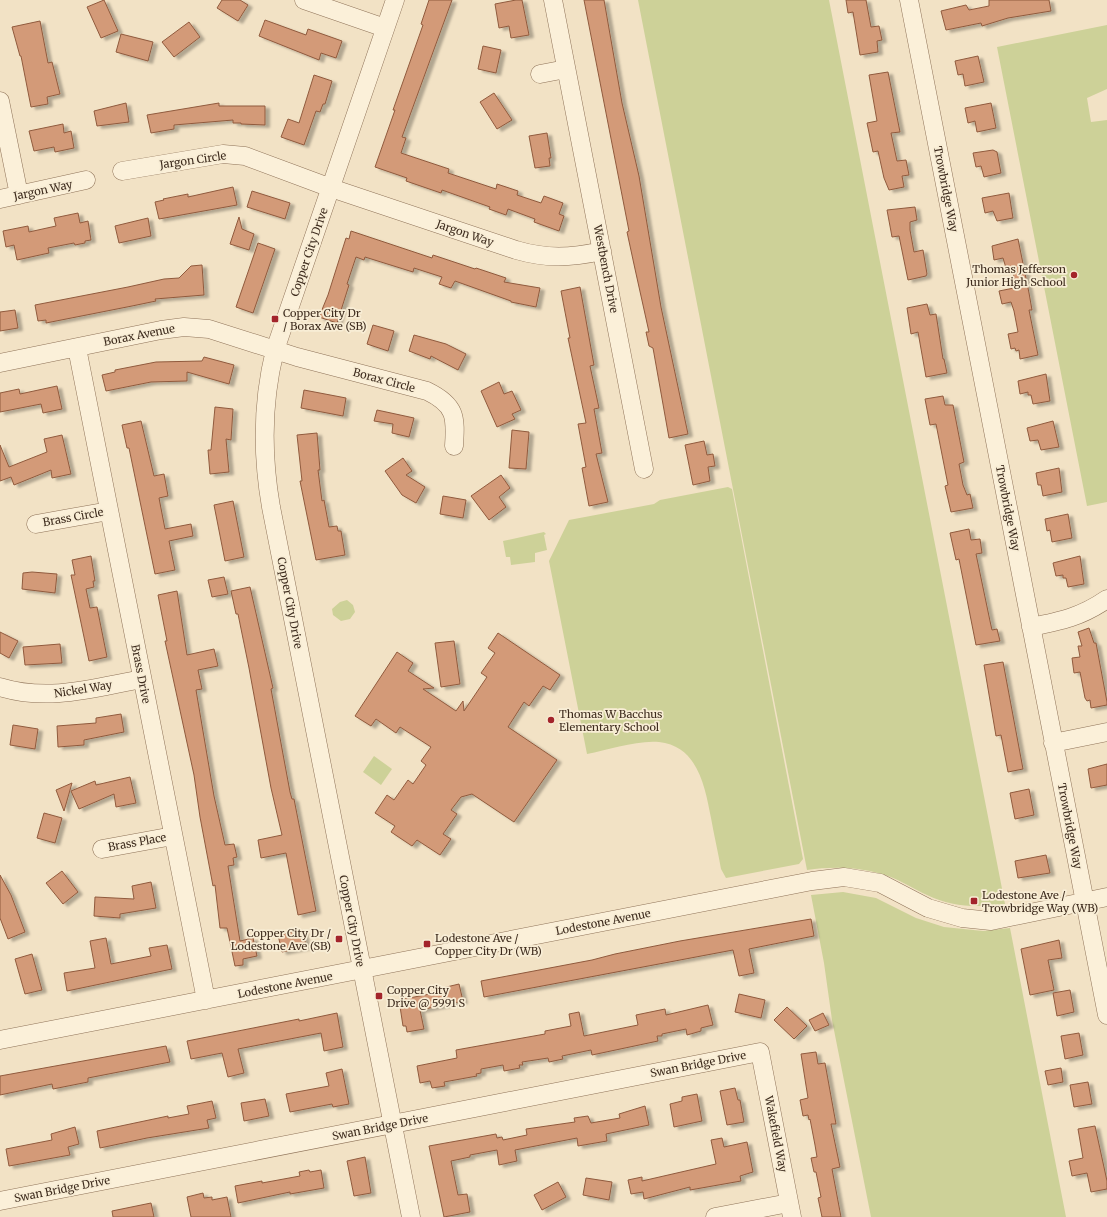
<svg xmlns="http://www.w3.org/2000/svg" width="1107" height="1217" viewBox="0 0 1107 1217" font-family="Merriweather,serif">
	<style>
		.green { fill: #cdd198 }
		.building { fill: #d39a78; stroke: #905a3d; filter: url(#shadow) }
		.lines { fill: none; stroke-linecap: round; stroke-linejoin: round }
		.minor-casing { stroke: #8f7359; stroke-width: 19 }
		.minor { stroke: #fbf0d9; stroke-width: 18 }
		.poi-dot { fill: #a3242b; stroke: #f8edd5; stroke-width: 1.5 }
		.labels { text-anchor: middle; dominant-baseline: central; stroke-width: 3.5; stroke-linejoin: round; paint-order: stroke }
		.street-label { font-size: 11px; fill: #3e2c1e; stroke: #f8edd5 }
		.poi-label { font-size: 11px; fill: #3e2c1e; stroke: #f8edd5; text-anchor: start }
	</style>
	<defs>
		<filter id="shadow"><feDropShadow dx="4.5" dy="2.5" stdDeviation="1" flood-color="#0004"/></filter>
	</defs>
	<rect width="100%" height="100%" fill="#f2e2c5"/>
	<path class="green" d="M638,0H829L1005,904C978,908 951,907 927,895C914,889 902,881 888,876C861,867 835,866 807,870Z
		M1107,25V89L1087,98L1091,122L1107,120V502L1087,506L997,47Z
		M728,487L732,489L803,859L799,864L726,878L721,869C718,852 714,835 711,818C705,787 698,746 659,742C637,740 608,750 587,754L549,561L569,520L654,504L660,500Z
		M544,532L546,534L544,535L547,550L535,553V562L511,565L510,557H506L503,541Z
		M347,600L353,605L355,612L350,619L341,621L333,615L332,609L340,602Z
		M374,756L392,769L381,785L363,772Z
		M843,892L876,898L916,918L944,927L983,931L1010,928L1066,1217H871L832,1020L824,963L811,895Z"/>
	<path class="building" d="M104,0L118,31L101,38L87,7Z
		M222,0H240L248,5L238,21L217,8Z
		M429,0H452L402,137L406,138L401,153L449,169L448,173L496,189L497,184L518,191L517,195L541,203L544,196L563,203L559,214L564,216L559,231L534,222L535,219L508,209L506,215L489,209L490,207L442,190L441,193L406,181L407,178L375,167L395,110H393L423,25L421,24Z
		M516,0H522L529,35L511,38L509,26L499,28L495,4Z
		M584,0H604L622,103L639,176L661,307L688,434L669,438L653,348L649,346L646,332H649L635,269L627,232L629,231Z
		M846,0H866L871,27L879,26L882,40L877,41L878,52L860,55L853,12L848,13Z
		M989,0H1049L1051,11L1008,18L982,26L981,23L946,30L941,11L966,5L969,10L989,6Z
		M265,20L306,35L308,29L342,41L336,58L321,53L319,60L259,36Z
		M40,21L48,63L52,62L60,94L47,97L48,104L31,107L21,56H20L12,27Z
		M189,22L200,37L174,57L162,42Z
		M121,34L153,42L148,61L116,52Z
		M483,46L501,50L496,73L478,69Z
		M978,56L984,82L965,86L963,74L958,75L955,61Z
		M888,72L900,132L891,133L897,161L906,160L909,175L902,176L904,187L889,190L884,178L878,151L873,152L867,123L877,121L869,75Z
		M314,75L332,81L325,104H323L320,112L316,111L304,145L281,137L288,119L299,123Z
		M494,93L512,120L497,129L480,102Z
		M126,103L129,122L97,126L94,111Z
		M219,103V106H265V125L241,124V123H233V120L174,125V129L151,133L147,115Z
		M991,103L996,128L977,132L975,121L968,123L965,108Z
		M63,124L64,133L71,131L74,148L55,152L54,147L34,151L29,131Z
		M547,133L551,158H549L550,166L535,168L529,136Z
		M993,150L997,152L1001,173L984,177L981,166L976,167L973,153Z
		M233,187L237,205L159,219L155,202L164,200L163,199L188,194V197Z
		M252,191L290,203L285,219L247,207Z
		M1009,193L1013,218L997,221L993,211L985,213L982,198Z
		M915,207L917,220L910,222V230L914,252L923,250L927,274L926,276L908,280L899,236L892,237L887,210Z
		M78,213L80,223L88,221L91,240L85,241V243L75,245L74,243L48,248L49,253L17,260L14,245L6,247L3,231L28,226L29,232L56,226L54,218Z
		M239,217L242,229L254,234L249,250L230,244Z
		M148,218L151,236L119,243L115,226Z
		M351,231L432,258L433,255L475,269L476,268L506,278L504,282L540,288L536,307L511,302V301L455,281L451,288L439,284L442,277L414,268L413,272L365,257L364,260L356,257L347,284L349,285L337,323L319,317L328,295L346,238L349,239Z
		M1018,239L1029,293L1032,310H1029L1038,355L1020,359L1019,350L1016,351L1015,348L1011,349L1008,334L1018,332L1014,311L1011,302L1002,304L999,291L1014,288L1013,267L1006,268L1003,258L994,260L992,246Z
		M258,243L275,249L253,313L236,307Z
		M202,265L204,295L155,299L156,301L132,306L46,323V320L38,321L35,305L128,287L164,279L179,278L191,266Z
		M580,287L594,365L590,366L599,408L594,409L602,453L596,454L608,502L589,506L582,468L586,467L578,424L586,423L568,338H570L561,291Z
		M927,304L930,315L936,314L943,359H944L947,373L926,377L918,332L911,334L907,308Z
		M15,310L18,328L0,331V312Z
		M373,325L394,331L388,351L367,344Z
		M414,335L446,344L466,354L458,370L431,356L430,359L409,351Z
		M204,357L234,365L229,384L187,372V381L151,382L106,391L102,375L115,372V370L156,362L202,361Z
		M1046,374L1050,401L1033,404L1031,395H1028V392L1020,394L1018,381Z
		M499,382L504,394L512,391L521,410L512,414L515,419L497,427L481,391Z
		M57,386L62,409L43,413L41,404L0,412V393L19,389L20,394Z
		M304,390L346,398L343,416L301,408Z
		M943,396L945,405H953L964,462L959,464L963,485L967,495L970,494L973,508L951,512L945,486L948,485L936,424L930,425L925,399Z
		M215,407L233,409L231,440L226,439L229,472L210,474L208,450H211Z
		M377,410L414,418L409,437L392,433L393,424L374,421Z
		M141,421L154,476L164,474L168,496L159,498L165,529L191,524L193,536L169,541L175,570L155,574L129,448H127L122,425Z
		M1053,421L1059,447L1041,450L1038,440L1030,441L1027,428Z
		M512,430L529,432L526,469L509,468Z
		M317,433L320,470H318L322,501L324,500L329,527L337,526L338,531H341L345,555L316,560L300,481H302L297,435Z
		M62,435L71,474L52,478L51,470L14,485L11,477L0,481V445L9,467L47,452L44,439Z
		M704,441L707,455L713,454L715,466L708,467L710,481L693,485L685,445Z
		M403,458L412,471L406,475L425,487L416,503L402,495L385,471Z
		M1059,468L1062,492L1043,496L1041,485H1038L1036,473Z
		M501,475L510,488L499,497L506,507L489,520L471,496Z
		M443,496L466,500L463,518L440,514Z
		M233,501L244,557L225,561L214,505Z
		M1068,514L1072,538L1052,542L1050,530L1047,531L1045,519Z
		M969,529L971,540L980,539L982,553L976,554L990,621L992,630L997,629L1000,641L976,645L959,559L956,560L950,533Z
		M91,556L95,581H93L94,587L86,589L90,608L97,607L107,657L89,661L71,575H75L72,560Z
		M1080,556L1084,584L1068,587L1066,578H1063V575L1056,576L1053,563Z
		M32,572L57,574L55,593L22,589L23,573Z
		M224,577L228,594L212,597L208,580Z
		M250,587L273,688L271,689L290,792L292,799H294L316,911L298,915L286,853L261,858L258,840L282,835L271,788L249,668L238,614H236L231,591Z
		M177,591L187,655L214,649L218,666L198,670L202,689L196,690L214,796L225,845L234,844L237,857L233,858L234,865L228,866L240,941L253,938L257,956L243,959V965L235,966L227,928H220L215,885L213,886L200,817L194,775L165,641H167L158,595Z
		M1089,628L1094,643H1096L1107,702V705L1091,708L1090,700L1087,701L1085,698L1080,672L1074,673L1072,658L1080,657L1078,646H1082L1078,632Z
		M0,632L18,641L9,658L0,653Z
		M498,633L560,675L550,690L543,686L529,706L524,702L508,727L557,760L514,822L472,794L461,797L451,810L457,814L443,834L451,839L440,855L417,840L412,846L391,832L395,826L375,813L387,795L394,800L408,780L413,784L426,765L421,761L431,747L400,727L396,733L376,719L371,726L355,716L397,652L413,663L408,671L434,688L423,689L456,711L463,701L464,711L487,677L481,673L495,653L488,648Z
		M454,641L460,684L441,687L435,643Z
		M60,644L62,663L25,665L23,647Z
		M1003,662L1023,769L1008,772L1001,735L996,736L984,665Z
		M121,714L124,732L84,740V745L58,747L57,726L96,723V718Z
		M13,725L38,729L35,749L10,745Z
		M1107,764V785L1091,788L1088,769Z
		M130,777L136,803L116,807L114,794L79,809L71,791L95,781L96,785Z
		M72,783L64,811L56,790Z
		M1029,789L1034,815L1015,819L1010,793Z
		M44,813L62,818L55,843L37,838Z
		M1046,855L1050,873L1018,878L1015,861Z
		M62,871L78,892L63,904L46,883Z
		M0,875L11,895L25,932L8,939L0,918Z
		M151,882L156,908L120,914V918L94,916L95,897L134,899L132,886Z
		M811,919L814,936L749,949L754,973L739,976L733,950L484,997L481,981L592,960L615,954L680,941Z
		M303,930L306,947L282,952L278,935Z
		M106,938L111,964L151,956L149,948L167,945L172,969L67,991L64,973L95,968L90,941Z
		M1059,940L1062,958L1048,960L1054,990L1030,995L1021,949Z
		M32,954L42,990L25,994L15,959Z
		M459,984L463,1001L420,1010L424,1029L407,1032L406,1026H403L399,1000L435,993L434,990Z
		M1070,990L1074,1012L1057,1016L1053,993Z
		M739,994L765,1000L761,1018L735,1012Z
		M708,1005L713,1025L701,1028V1031L687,1035L686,1029L662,1034V1036H657L658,1041L592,1055L591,1050L562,1056L563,1059L549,1062L548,1058L522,1062L523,1065H519L520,1068L504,1071L503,1065L481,1069V1073L476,1074L477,1076L444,1082L445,1086L432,1088L430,1081L420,1083L417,1066L457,1058L456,1050L545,1034V1031L571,1026L569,1014L579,1012L584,1036L638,1025L636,1015L665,1009L666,1015Z
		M787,1007L807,1026L794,1039L774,1020Z
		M337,1013L343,1047L324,1051L321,1033L238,1049L244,1073L228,1077L222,1053L191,1059L187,1041L299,1019V1021Z
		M823,1013L829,1025L815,1031L809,1020Z
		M1079,1033L1083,1055L1065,1059L1061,1036Z
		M166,1046L170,1062L88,1078V1082L53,1089L52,1084L0,1095V1076Z
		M816,1052L818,1064L825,1063L836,1124H831L840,1167L832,1169L841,1217H822L818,1198L821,1197L816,1172H814L811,1158L817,1157L815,1145L810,1119L809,1120L808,1115L803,1116L800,1100L808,1098L801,1054Z
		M1061,1068L1063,1082L1048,1085L1045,1071Z
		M342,1069L349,1104L333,1107L332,1104L290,1112L286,1094L329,1086L326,1073Z
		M1088,1082L1092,1104L1074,1107L1070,1085Z
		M735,1088L738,1100H740L744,1122L727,1125L720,1091Z
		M697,1094L702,1121L674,1127L670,1104L682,1101V1097Z
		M265,1099L269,1116L244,1121L241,1103Z
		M212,1101L216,1118L207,1120L209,1128L147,1138L100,1148L97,1131L168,1116V1118L189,1114L187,1106Z
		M645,1106L649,1125L606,1134L607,1141L578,1146L577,1138L515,1150L517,1161L499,1165L497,1150L470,1155V1157L451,1161L458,1195L467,1194L470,1212L444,1217L429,1146L496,1134L497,1138L502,1137L503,1140L527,1135L526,1129L575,1122L574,1118L588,1116L591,1123L620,1118L619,1114Z
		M1095,1126L1107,1181V1189L1091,1192L1087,1173L1072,1176L1069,1161L1083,1158L1078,1129Z
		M75,1127L79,1144L68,1147L70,1155L9,1166L6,1149L52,1140L51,1134Z
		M722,1138L724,1147L747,1142L753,1172L740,1176L741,1181L690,1190V1187L644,1199L643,1192L631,1194L628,1180L642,1177V1181L716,1164L711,1140Z
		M365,1157L371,1193L354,1196L347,1161Z
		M309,1170L310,1172L321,1170L324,1188L290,1194V1192L238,1203L235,1186L262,1181V1183L300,1176L299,1172Z
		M586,1178L612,1182L609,1200L583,1195Z
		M558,1182L566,1197L542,1210L534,1195Z
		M203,1193L204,1198L212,1197V1200L227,1197L231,1217H191L187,1197Z
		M151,1203L154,1217H113L112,1211Z"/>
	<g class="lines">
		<g class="minor-casing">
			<path id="minor" d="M304,0L385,28
				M395,0L275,350C262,402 262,455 271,507L411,1217
				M553,0L644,469
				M909,0L1107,1015
				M540,74L566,69
				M0,101L19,195
				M122,171L223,154L245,156L331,188L516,250C547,259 570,258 602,251
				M0,199L86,180
				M77,348L206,1000
				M0,363L161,330L184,327L209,329L297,357L427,391C456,405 456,417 454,446
				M36,524L109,511
				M1031,627C1061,621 1081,617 1107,599
				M0,687C49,702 93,688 142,679
				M1053,743L1107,732
				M102,849L173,836
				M0,1040L812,881L844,877L880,883L928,908L962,918L991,921L1107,897
				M0,1201L760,1052L792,1217
				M715,1217L789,1203"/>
		</g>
		<use href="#minor" class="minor"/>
	</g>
	<g class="poi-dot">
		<circle cx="1074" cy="275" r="4"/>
		<rect x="271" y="315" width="8" height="8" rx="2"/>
		<circle cx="551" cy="720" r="4"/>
		<rect x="970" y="897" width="8" height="8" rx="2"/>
		<rect x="335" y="935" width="8" height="8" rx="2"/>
		<rect x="423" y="940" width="8" height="8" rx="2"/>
		<rect x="375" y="992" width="8" height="8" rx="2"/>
	</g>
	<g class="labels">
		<g class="street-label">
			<text transform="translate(193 160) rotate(-8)">Jargon Circle</text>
			<text transform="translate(946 189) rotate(79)">Trowbridge Way</text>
			<text transform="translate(43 190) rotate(-12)">Jargon Way</text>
			<text transform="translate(465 233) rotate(19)">Jargon Way</text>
			<text transform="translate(309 252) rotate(-71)">Copper City Drive</text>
			<text transform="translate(606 269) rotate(79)">Westbench Drive</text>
			<text transform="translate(139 335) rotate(-11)">Borax Avenue</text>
			<text transform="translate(384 380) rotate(15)">Borax Circle</text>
			<text transform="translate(1008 508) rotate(79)">Trowbridge Way</text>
			<text transform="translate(73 517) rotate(-10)">Brass Circle</text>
			<text transform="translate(290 603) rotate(79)">Copper City Drive</text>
			<text transform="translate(141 674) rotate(79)">Brass Drive</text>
			<text transform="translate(83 689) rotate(-9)">Nickel Way</text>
			<text transform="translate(1070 826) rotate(79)">Trowbridge Way</text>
			<text transform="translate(137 842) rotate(-10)">Brass Place</text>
			<text transform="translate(352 921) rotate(79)">Copper City Drive</text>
			<text transform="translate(603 922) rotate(-11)">Lodestone Avenue</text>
			<text transform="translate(285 985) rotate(-11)">Lodestone Avenue</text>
			<text transform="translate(698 1064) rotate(-11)">Swan Bridge Drive</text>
			<text transform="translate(380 1127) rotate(-11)">Swan Bridge Drive</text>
			<text transform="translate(776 1134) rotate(79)">Wakefield Way</text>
			<text transform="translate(62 1189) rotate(-11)">Swan Bridge Drive</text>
		</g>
		<g class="poi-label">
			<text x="1066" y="269" text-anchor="end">Thomas Jefferson<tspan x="1066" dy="13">Junior High School</tspan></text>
			<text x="283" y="313">Copper City Dr<tspan x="283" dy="13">/ Borax Ave (SB)</tspan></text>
			<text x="559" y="714">Thomas W Bacchus<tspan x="559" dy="13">Elementary School</tspan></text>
			<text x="982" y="895">Lodestone Ave /<tspan x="982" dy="13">Trowbridge Way (WB)</tspan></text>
			<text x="331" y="933" text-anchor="end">Copper City Dr /<tspan x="331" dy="13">Lodestone Ave (SB)</tspan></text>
			<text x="435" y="938">Lodestone Ave /<tspan x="435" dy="13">Copper City Dr (WB)</tspan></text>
			<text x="387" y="990">Copper City<tspan x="387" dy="13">Drive @ 5991 S</tspan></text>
		</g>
	</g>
</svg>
